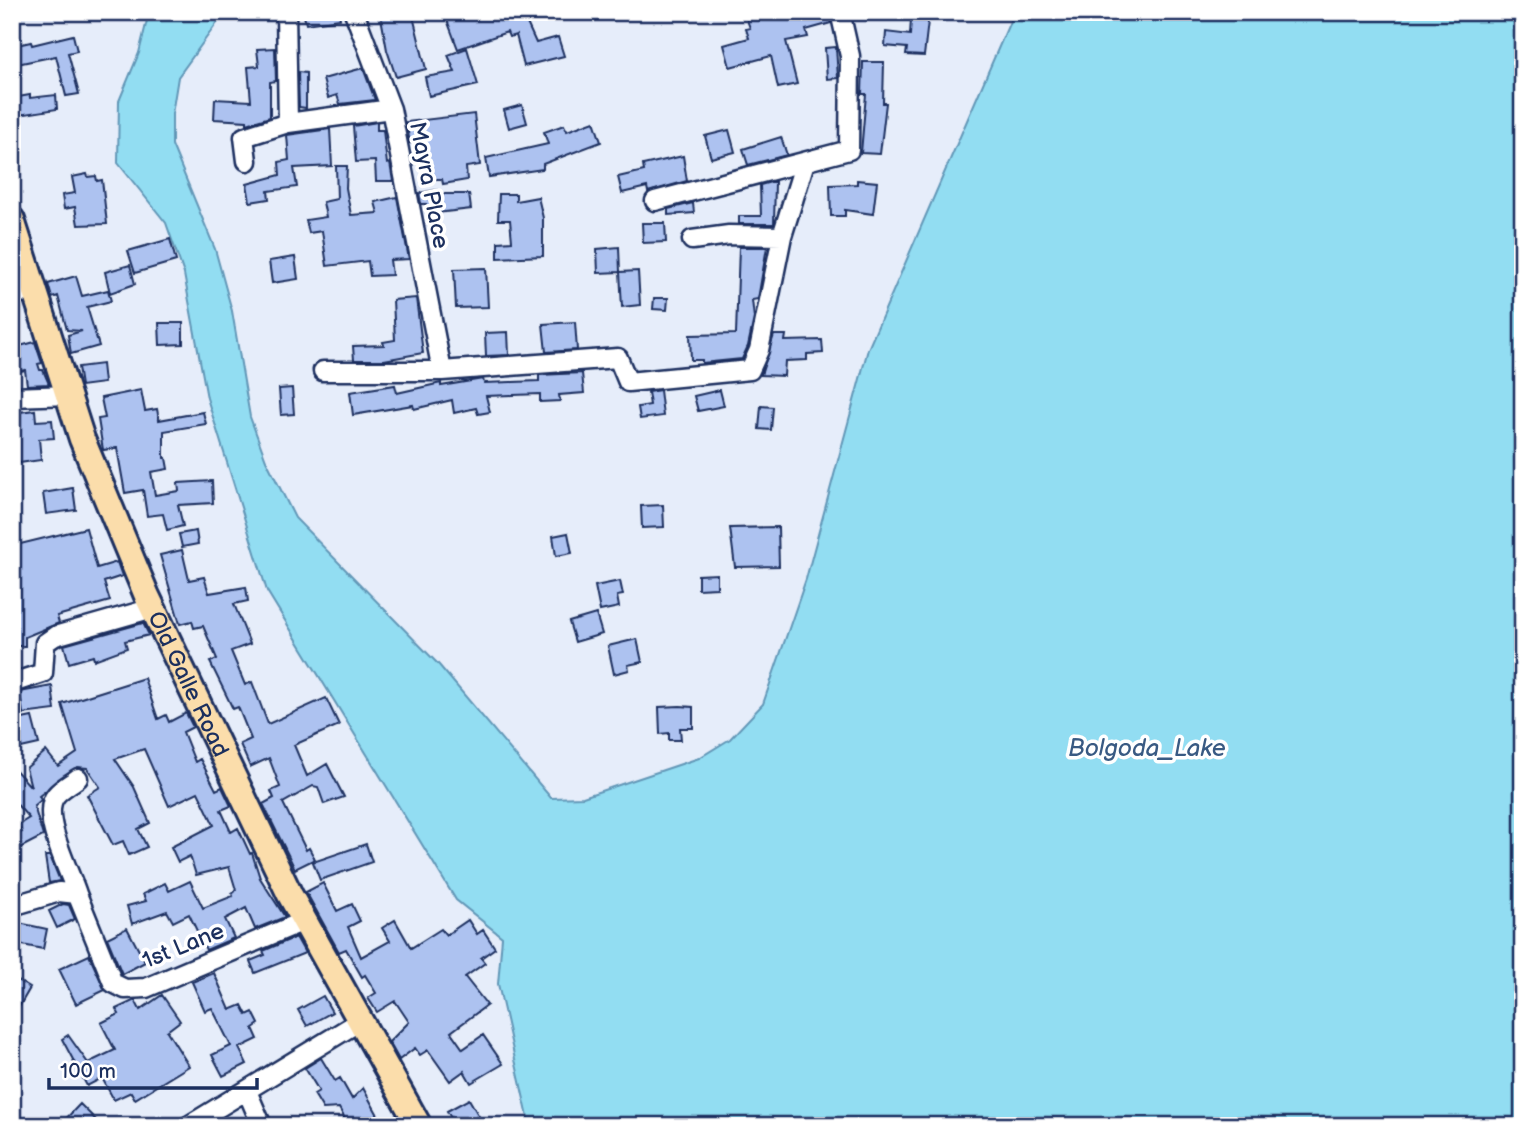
<svg xmlns="http://www.w3.org/2000/svg" width="1535" height="1138" viewBox="0 0 1535 1138" font-family="'Balsamiq Sans',sans-serif">
<rect width="100%" height="100%" fill="#e6edfa"/>
<filter id="ink" filterUnits="userSpaceOnUse"><feTurbulence type="fractalNoise" baseFrequency=".0143" numOctaves="2"/><feDisplacementMap in="SourceGraphic" scale="14" xChannelSelector="R" yChannelSelector="G"/><feConvolveMatrix kernelMatrix="1 2 1 2 8 2 1 2 1" color-interpolation-filters="sRGB"/></filter>
<g filter="url(#ink)">
<path fill="#92ddf2" stroke="#6297b7" stroke-width="2" d="M149,12H225L178,77L172,114V145L215,249L232,311L250,417L266,460L295,518L439,665L551,798L583,797L699,758L730,739L763,704L806,579L868,349L1014,12H1515L1523,237V1126H530L498,984L502,937L456,900L267,591L207,398L184,274L166,223L118,163L119,101L139,53Z"/>
<path fill="#adc2f0" stroke="#1b2f5e" stroke-width="2" d="M303,12H339L340,19L306,24Z
M380,12H412L426,69L396,77L387,50Z
M444,12H522L536,43L558,37L564,56L524,66L516,35L509,37L507,32L458,49Z
M744,12H829L831,23L806,30L808,37L786,41L797,84L778,88L771,56L730,67L724,45L749,38L746,29L750,28Z
M911,19L928,21L924,56L906,55L907,48L885,46L886,32L910,35Z
M73,35L77,51L68,53L79,94L66,96L56,56L12,65V46L31,42L32,45Z
M836,47L838,78L827,79L825,48Z
M275,48L276,81L270,82V117L247,124V121L214,119L215,99L251,101L248,67L259,66L257,49Z
M467,48L478,85L429,96L425,77L455,72L448,55Z
M863,62H884L883,103H886L880,154L861,153L866,94H862Z
M363,68L375,100L340,104L337,95L328,98L323,79Z
M298,72L306,73V108L299,107Z
M30,95V98L56,95L57,109L12,116V98Z
M522,105L527,123L509,128L504,110Z
M474,114L480,165L466,167L467,180L443,184L442,179H429L425,150L418,152L416,142L410,143L406,122Z
M594,121L601,142L543,164V169L489,177L486,158L548,144L544,132L564,125L567,131Z
M377,122V130H383L387,164L390,163L393,181H376L375,161L356,162L353,126Z
M330,129L332,166L294,168L297,187L268,191L269,199L250,202L247,184L280,175L279,162L289,160L287,135Z
M729,130L735,152L711,158L705,136Z
M781,137L787,155L748,165L743,149Z
M683,156L687,181L648,192L647,187L622,193L618,177L644,171L643,165Z
M336,166H347L346,188L351,215L378,213L375,202L397,197L409,259L390,260L392,275L370,276L368,261L327,266L322,231L309,233L306,220L326,217L323,202L337,199Z
M87,174L88,177L96,176L97,181L102,180L107,224L78,225L75,207L64,209L62,195L75,193L72,177Z
M857,180L877,182L873,214L845,210V216H831L830,185L857,184Z
M771,182H775L774,224H739V216H761L760,185Z
M437,190V194H469L471,209L428,214L426,204H421L419,193Z
M499,194H516V201L538,197L543,218V256L498,258V242L512,241L510,220H498Z
M693,203L694,213L668,215V209Z
M642,223H665L666,242L643,243Z
M170,239L176,261L135,273L128,251Z
M619,247L620,272L598,273L597,249Z
M739,247H767L758,299L752,300L754,318L748,346L742,359L702,363V360H691L690,335L736,334Z
M295,257L298,279L272,283L269,261Z
M130,265L135,284L110,293L105,272Z
M486,268L488,307L456,308L454,269Z
M638,271L640,305L622,307L620,272Z
M76,276L82,296L108,290L111,301L87,307L99,346L71,354L68,335L82,331L67,330L58,296L52,298L48,284Z
M416,298L423,353L384,360H354L353,346L384,345L383,342L395,340L393,300Z
M654,298H668L667,310L653,309Z
M575,322L577,350L546,352L543,324Z
M159,323H183V344L160,345Z
M508,332L509,355L486,356L485,333Z
M774,335H786L785,341L822,340L823,353L807,354V360L785,361L784,376L761,375Z
M35,342L42,363L38,364L40,370H43L49,384L27,385L25,370L12,373V348Z
M102,364L104,383L81,386L78,367Z
M582,373L584,393L559,395L560,401L540,402V394L486,396L490,412L478,414L476,408L454,413L452,400L414,409L413,405L353,415L350,392L395,385L397,393L441,383V386L483,379L484,383L539,381V375Z
M292,388L294,414L281,415L279,389Z
M141,390L145,411L157,409L159,420L203,412L206,424L164,431V458H166L168,469L151,472L155,495L179,491L178,483L212,481L213,503L178,505L183,526L167,530L163,514L147,516L143,490L125,493L117,448L103,450L98,419L105,418L101,398Z
M660,390L663,416L640,419L638,407L650,405L648,392Z
M720,390L724,406L698,411L694,396Z
M761,406L773,407L771,430L759,429Z
M35,410L36,421L52,420L54,438L39,439L41,460L12,464V413Z
M73,488L76,510L46,514L43,493Z
M663,505L664,527L642,528L641,506Z
M778,527L779,566L735,567L730,528Z
M86,528L97,568L117,562L122,576L104,582L110,601L57,616L59,623L25,637V646H12V546Z
M196,531L198,544L182,547L179,534Z
M568,533L572,553L556,556L553,536Z
M182,550L189,580L204,577L209,593L246,587L248,601L234,604L250,644L231,651L245,685L252,682L268,724L326,698L339,725L294,745L307,776L327,764L344,797L324,804L318,787L313,786L283,803L306,850L309,848L315,859L295,869L263,804L274,798L271,791L280,787L269,758L250,767L240,744L251,739L238,707L233,709L210,662L217,659L203,626L194,628L192,621L180,624L160,555Z
M717,574V588L698,589V575Z
M620,581L623,595L617,596L619,607L600,611L595,586Z
M596,614L602,634L575,642L569,622Z
M143,623L149,635L125,641L127,648L94,660L93,656L69,663L64,645Z
M637,639L642,662L628,665L629,670L614,674L608,646Z
M144,678L158,719L166,715L169,722L186,713L193,727L183,732L195,762L200,759L216,790L222,787L231,806L221,810L231,832L238,828L250,854L252,853L260,878L285,917L255,929L246,908L225,919L234,938L206,950L189,914L173,922L167,911L132,924L127,906L146,901L143,894L165,883L169,891L190,881L203,908L233,896L232,893L236,890L229,867L196,875L190,856L178,862L171,847L214,825L198,792L169,806L144,749L115,759L134,787L150,823L138,829L147,847L129,855L123,841L113,845L87,795L100,787L87,768L77,767L39,796L41,800L34,806L43,836L12,852V837L22,832L18,825L29,818L12,799V766L31,787L26,768L46,751L58,766L77,753L62,704Z
M52,686L55,710L23,714L20,692Z
M680,706L693,707V728H680L681,740H669V733L660,734L659,707Z
M32,717L39,744L21,748L13,721Z
M366,844L372,862L320,880L313,862Z
M45,856H50L60,881L49,883Z
M323,883L337,911L352,904L360,921L348,927L361,957L390,941L382,928L395,920L411,948L441,929L446,935L468,920L477,934L483,930L495,948L481,958L485,963L465,977L487,1005L451,1032L463,1049L483,1035L503,1064L471,1083L464,1071L450,1081L428,1050L420,1055L415,1048L399,1060L389,1042L409,1022L395,1001L377,1012L368,998L376,993L365,975L362,977L346,949L339,952L306,892Z
M63,904L69,905L75,919L57,928L49,911Z
M14,922L47,929L43,949L12,943Z
M127,928L145,962L122,974L107,938Z
M296,937L305,953L255,973L250,961L265,955L263,951Z
M89,955L105,990L76,1004L59,969Z
M214,973L230,1010L242,1005L247,1015L253,1012L259,1024L253,1028L258,1039L239,1048L247,1064L223,1076L212,1055L231,1046L212,1008L205,1011L192,982Z
M12,977L30,988L12,1019Z
M162,995L180,1021L167,1031L189,1066L135,1099L131,1092L114,1100L102,1078L87,1086L62,1039L68,1035L88,1063L115,1050L101,1023L119,1014L116,1009L135,1000L140,1010Z
M323,996L332,1012L307,1026L298,1010Z
M321,1058L335,1081L340,1078L352,1099L363,1088L384,1126H349L339,1108L323,1109L314,1094L319,1091L305,1068Z
M469,1099L481,1120L484,1126H455L447,1111Z
M80,1104L102,1126H59Z"/>
<g fill="none" stroke-linecap="round" stroke-linejoin="round">
<g stroke="#1b2f5e" stroke-width="23">
<path id="minor" d="M354,12L391,109L442,371
M288,123L391,109
M247,161L244,137L288,123L286,12
M655,201L849,150L850,56L840,12
M692,240L729,235L782,236
M12,292L36,293
M323,371H442L618,358L628,382L750,370L759,350L782,236L805,162
M12,397L70,395
M12,683L43,673L45,643L55,636L153,608
M77,894C70,871 39,815 56,795C62,788 72,783 78,778
M12,906L59,892L77,894L113,983L125,989L146,988L304,921
M247,1091L262,1126
M188,1126L360,1021"/>
</g>
<g stroke="#1b2f5e" stroke-width="30">
<g id="highway">
<path id="s1" d="M12,220L82,439L147,596L290,895L419,1126"/>
</g>
</g>
<use href="#minor" stroke="#fff" stroke-width="18"/>
<use href="#highway" stroke="#fbddab" stroke-width="24"/>
</g>
</g>
<g text-anchor="middle" stroke-width="7" stroke-linejoin="round" paint-order="stroke">
<g font-size="23" fill="#1b2f5e" stroke="#fff">
<text transform="translate(430 185) rotate(79)" y="8">Mayra Place</text>
<text dy="8" stroke="none"><textPath href="#s1" startOffset="497">Old Galle Road</textPath></text>
<text transform="translate(183 945) rotate(-22)" y="8">1st Lane</text>
</g>
<g font-size="24" font-style="italic" fill="#395a83" stroke="#fff">
<text x="1147" y="756">Bolgoda_Lake</text>
</g>
</g>
<rect width="1535" height="1138" fill="none" stroke="#fff" stroke-width="42"/>
<rect x="21" y="21" width="1493" height="1096" fill="none" stroke="#1b2f5e" stroke-width="2.5" filter="url(#ink)"/>
<path d="M49 1078v10h208v-10" fill="none" stroke="#1b2f5e" stroke-width="3.5"/>
<text x="60" y="1078" font-size="21" fill="#1b2f5e" stroke="#ffffff" stroke-width="5" paint-order="stroke">100 m</text>
</svg>
